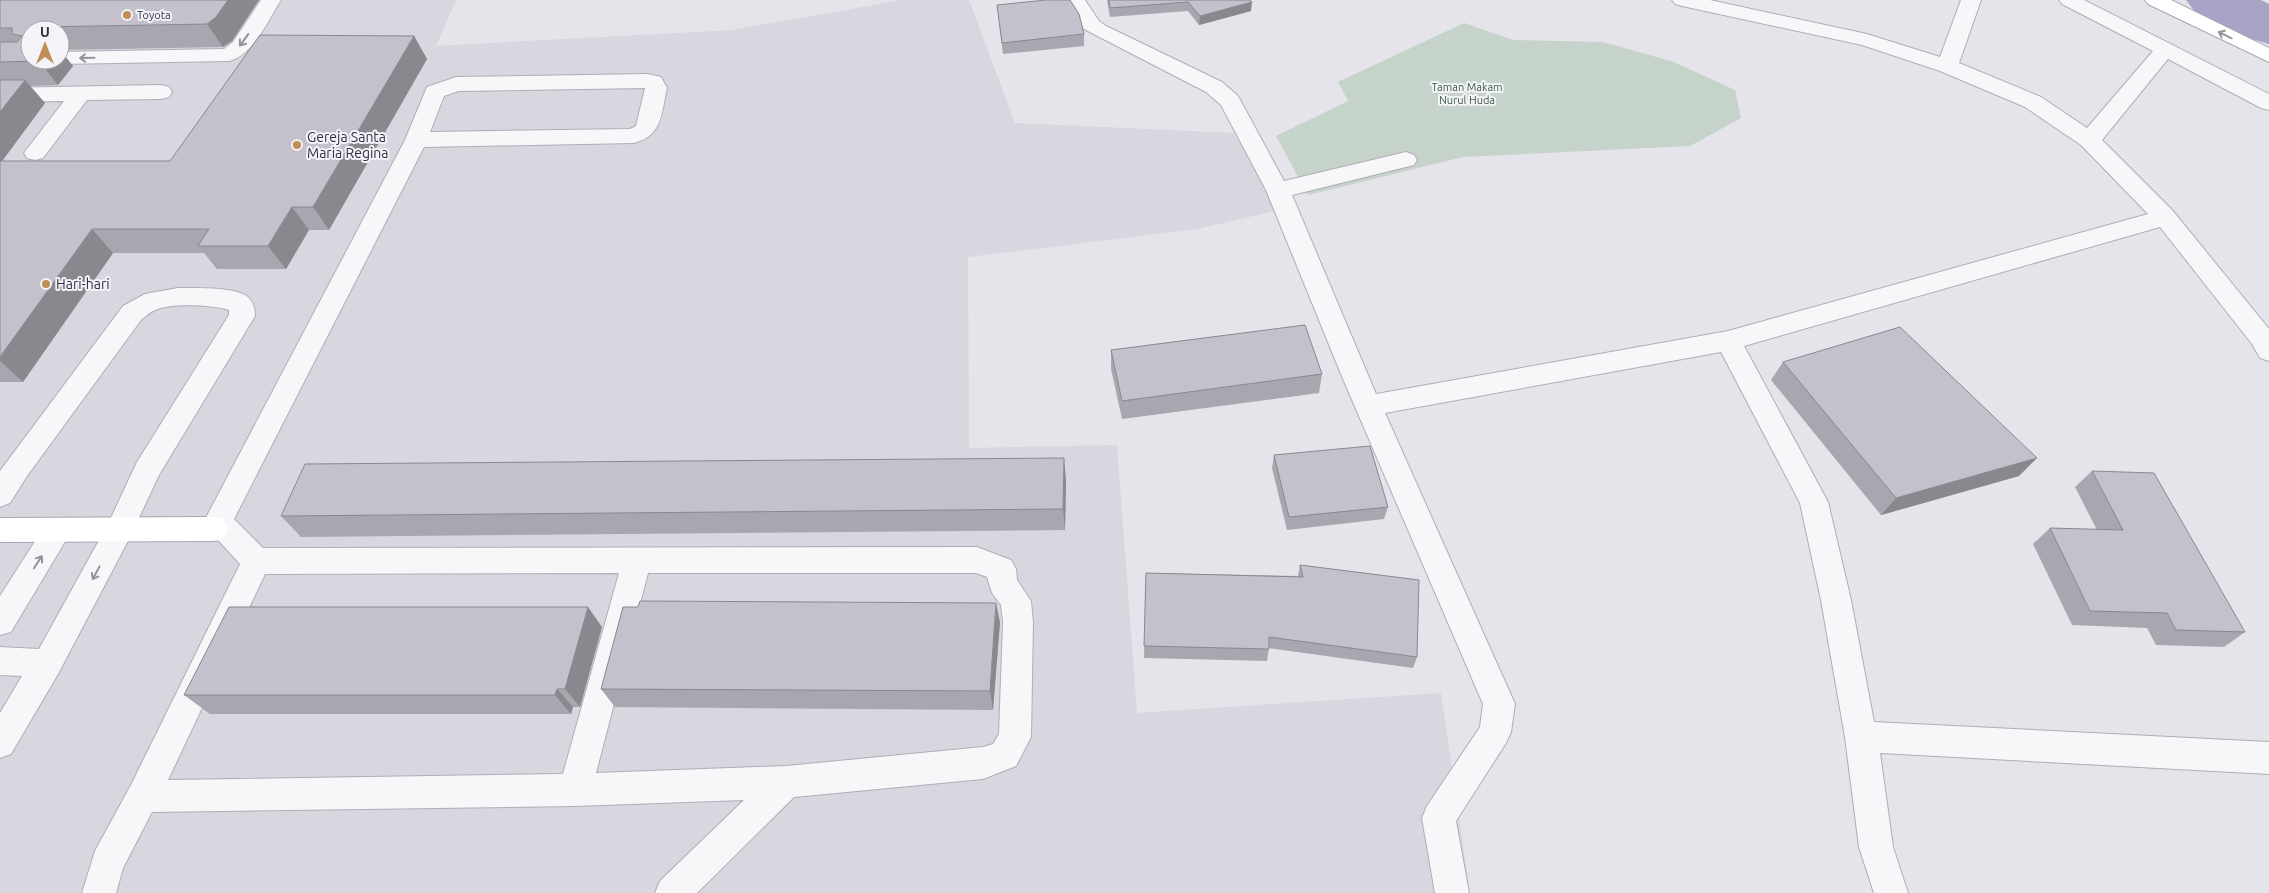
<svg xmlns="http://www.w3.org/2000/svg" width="2269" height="893" viewBox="0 0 2269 893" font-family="Ubuntu,sans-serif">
<rect width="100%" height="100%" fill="#e5e4ea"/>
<path fill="#d8d6df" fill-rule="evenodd" d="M0,0H456L436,46L732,30L902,0H969L1015,123L1234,133L1280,210L1197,229L968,257L969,448L1117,445L1137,713L1441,693L1470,893H0ZM30,30H60V60H30Z"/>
<path fill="#c6d3cb" d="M1464,23L1513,40L1603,42L1674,62L1735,90L1741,118L1690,146L1463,157L1308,195L1276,136L1348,101L1338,82Z"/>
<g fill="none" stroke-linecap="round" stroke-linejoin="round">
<path fill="#a9a3c6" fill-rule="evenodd" d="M2186,0H2261L2269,4V44L2248,38L2195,12Z"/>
<g stroke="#b0adb7" stroke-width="2">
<path id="minor" d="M261,0H281C268,20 254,55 229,61L60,64L51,60H60V52L224,49L233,42Z
M1065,0H1085L1099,21L1106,26L1222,82L1238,96L1284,181L1406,152L1414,155L1417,160L1414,165L1292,195L1376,394L1728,331L2148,214L2081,145L2025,107L1940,71L1862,45L1682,6L1675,4L1672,0H1710L1867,34L1940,57L1961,0H1981L1959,63L2041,97L2087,128L2153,51L2062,4L2059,0H2084L2269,94V110L2261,108L2168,59L2102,140L2173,211L2269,329V361L2260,358L2252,344L2160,227L1744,346L1828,502L1851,600L1874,722L2269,742V774L1880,753L1893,847L1908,893H1874L1859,847L1845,737L1821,600L1800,503L1721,352L1385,413L1515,704L1511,732L1506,743L1456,821L1469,893H1435L1422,818L1427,806L1480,727L1483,704L1343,379L1266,190L1221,105L1206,92L1084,29Z
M648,74L661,77L667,88C661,114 663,135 634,143L424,147L234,519L263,548L977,547L1011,560L1016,569L1017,580L1031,601L1033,622L1031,737L1016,766L983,779L794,797L697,893H655L660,881L744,800L575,806L152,812L123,868L116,893H82L95,851L131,785L240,564L219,541L204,538L200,529L405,140L427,87L456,77ZM645,88L636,126L630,129L430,132L444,96L459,91ZM619,573L563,774L168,780L265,574ZM648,573H976L987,577L992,593L1001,605L1003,622L999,734L993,744L983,747L786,766L596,773Z
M161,85L169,87L172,92L169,97L161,99L87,100L43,158L35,160L27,158L24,153L64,101L0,102V88Z
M178,288C195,288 231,287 245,295C253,300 255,308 255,316L159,475L129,539L58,674L11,754L0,758V713L22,676L0,675V647L39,649L108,524L137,462L229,315V310C213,305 174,303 158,309C151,311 146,316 141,320L27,476L10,503L0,507V471L123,306L145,294Z
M58,518L68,521L72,530L11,632L0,635V596L48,521Z"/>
</g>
<g stroke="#a9a4b5" stroke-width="2">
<path id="major" d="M2145,0H2171L2269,48V62L2148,4Z
M214,517L224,520L228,529L224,538L214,541L0,542V518Z"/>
</g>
<use href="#minor" fill="#f7f6f9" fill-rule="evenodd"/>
<use href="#major" fill="#fff" fill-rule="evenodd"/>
</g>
<path fill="#a9a6af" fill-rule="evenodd" d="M0,0H259L232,41L223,47L60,50L73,66L58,85L30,86L45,103L2,161H170L414,36L427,59L329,230H309L286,269H217L204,253H113L23,382H0ZM30,30H60V60H30Z
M1107,0H1250L1251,11L1199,25L1188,11L1110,17Z
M997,5L1084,34V46L1003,54Z
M1111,350L1322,374L1319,393L1122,419L1111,369Z
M1783,362L2019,476L1881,515L1771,380Z
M1274,455L1388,507L1384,519L1287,530L1272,468Z
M2092,471L2245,632L2224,647L2156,645L2147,628L2072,625L2033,544L2050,528L2097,530L2075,487Z
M1066,480L1065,530L301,537L281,516Z
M1300,565L1417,657L1413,668L1269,648L1267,661L1144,658L1146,573L1298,576Z
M1000,622L993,710L615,707L601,689Z
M602,627L580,707H573L571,714H210L184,695Z"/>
<path fill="#8a878f" d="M228,0H259L232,41L223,47L207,24Z
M1252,2L1251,11L1199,25L1200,16Z
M414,36L427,59L329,230L313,207Z
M60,50L73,66L58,85L39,61L40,60H60Z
M25,80L45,103L0,164V112Z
M292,207L309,230L286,269L268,246Z
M92,229L113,253L23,382L0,361V357Z
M1064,458L1066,480L1065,530L1063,509Z
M2037,458L2019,476L1881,515L1896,498Z
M996,603L1000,622L993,710L990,691Z
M588,607L602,627L580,707L565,689Z
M557,689L573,707L571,714L555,695Z"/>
<path fill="#c5c1cc" stroke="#8a878f" d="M0,0H228L216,17L207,24L41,27L40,30H30V60H40L39,61L0,62V42H17L22,36L12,34V28H0Z
M1046,0H1070L1079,14L1084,34L1002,43L997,5Z
M1109,0H1250L1252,2L1200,16L1188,2L1110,8Z
M260,35L414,36L313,207H292L268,246H198L209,229H92L0,357V161H170Z
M0,80H25L0,112Z
M1305,325L1322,374L1122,401L1111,350Z
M1900,327L2037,458L1896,498L1783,362Z
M1370,446L1388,507L1289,517L1274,455Z
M1064,458L1063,509L281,516L305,464Z
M2092,471L2154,473L2245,632L2176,630L2167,613L2090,611L2050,528L2123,530Z
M1300,565L1419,580L1417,657L1269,637V649L1144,646L1146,573L1303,577Z
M640,601L996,603L990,691L601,689L623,607H638Z
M229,607H588L565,689H557L555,695H184Z"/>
<defs><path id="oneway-shaft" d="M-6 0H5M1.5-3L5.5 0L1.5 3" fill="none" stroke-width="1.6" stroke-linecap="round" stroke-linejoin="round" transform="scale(1.25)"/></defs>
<use stroke="#9996a0" href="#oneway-shaft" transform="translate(2225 35) rotate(-154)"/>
<g stroke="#95929d">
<use href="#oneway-shaft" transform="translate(244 40) rotate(126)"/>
<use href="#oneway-shaft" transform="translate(87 58) rotate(179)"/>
<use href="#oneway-shaft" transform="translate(38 562) rotate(-57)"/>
<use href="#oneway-shaft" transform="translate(96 573) rotate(118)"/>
</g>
<g fill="#c18d57" stroke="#f4f3f8" stroke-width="2">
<circle cx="127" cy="15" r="5"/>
<circle cx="297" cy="145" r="5"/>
<circle cx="46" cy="284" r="5"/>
</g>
<g text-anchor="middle" stroke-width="4" stroke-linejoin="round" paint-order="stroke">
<g font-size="11" fill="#332d41" stroke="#f4f3f8" text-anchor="start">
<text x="137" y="19">Toyota</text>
</g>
<g font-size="11" fill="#3c5b4b" stroke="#f4f3f8">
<text x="1467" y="91">Taman Makam<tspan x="1467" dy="13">Nurul Huda</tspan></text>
</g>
<g font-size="14" fill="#332d41" stroke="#f4f3f8" text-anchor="start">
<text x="307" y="142">Gereja Santa<tspan x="307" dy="16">Maria Regina</tspan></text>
<text x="56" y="289">Hari-hari</text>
</g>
</g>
<g transform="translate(45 45)"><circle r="24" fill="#f4f3f8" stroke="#a7a4af"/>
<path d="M0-4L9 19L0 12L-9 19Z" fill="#c18d57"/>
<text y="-8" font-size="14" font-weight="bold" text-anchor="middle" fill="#332d41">U</text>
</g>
</svg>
